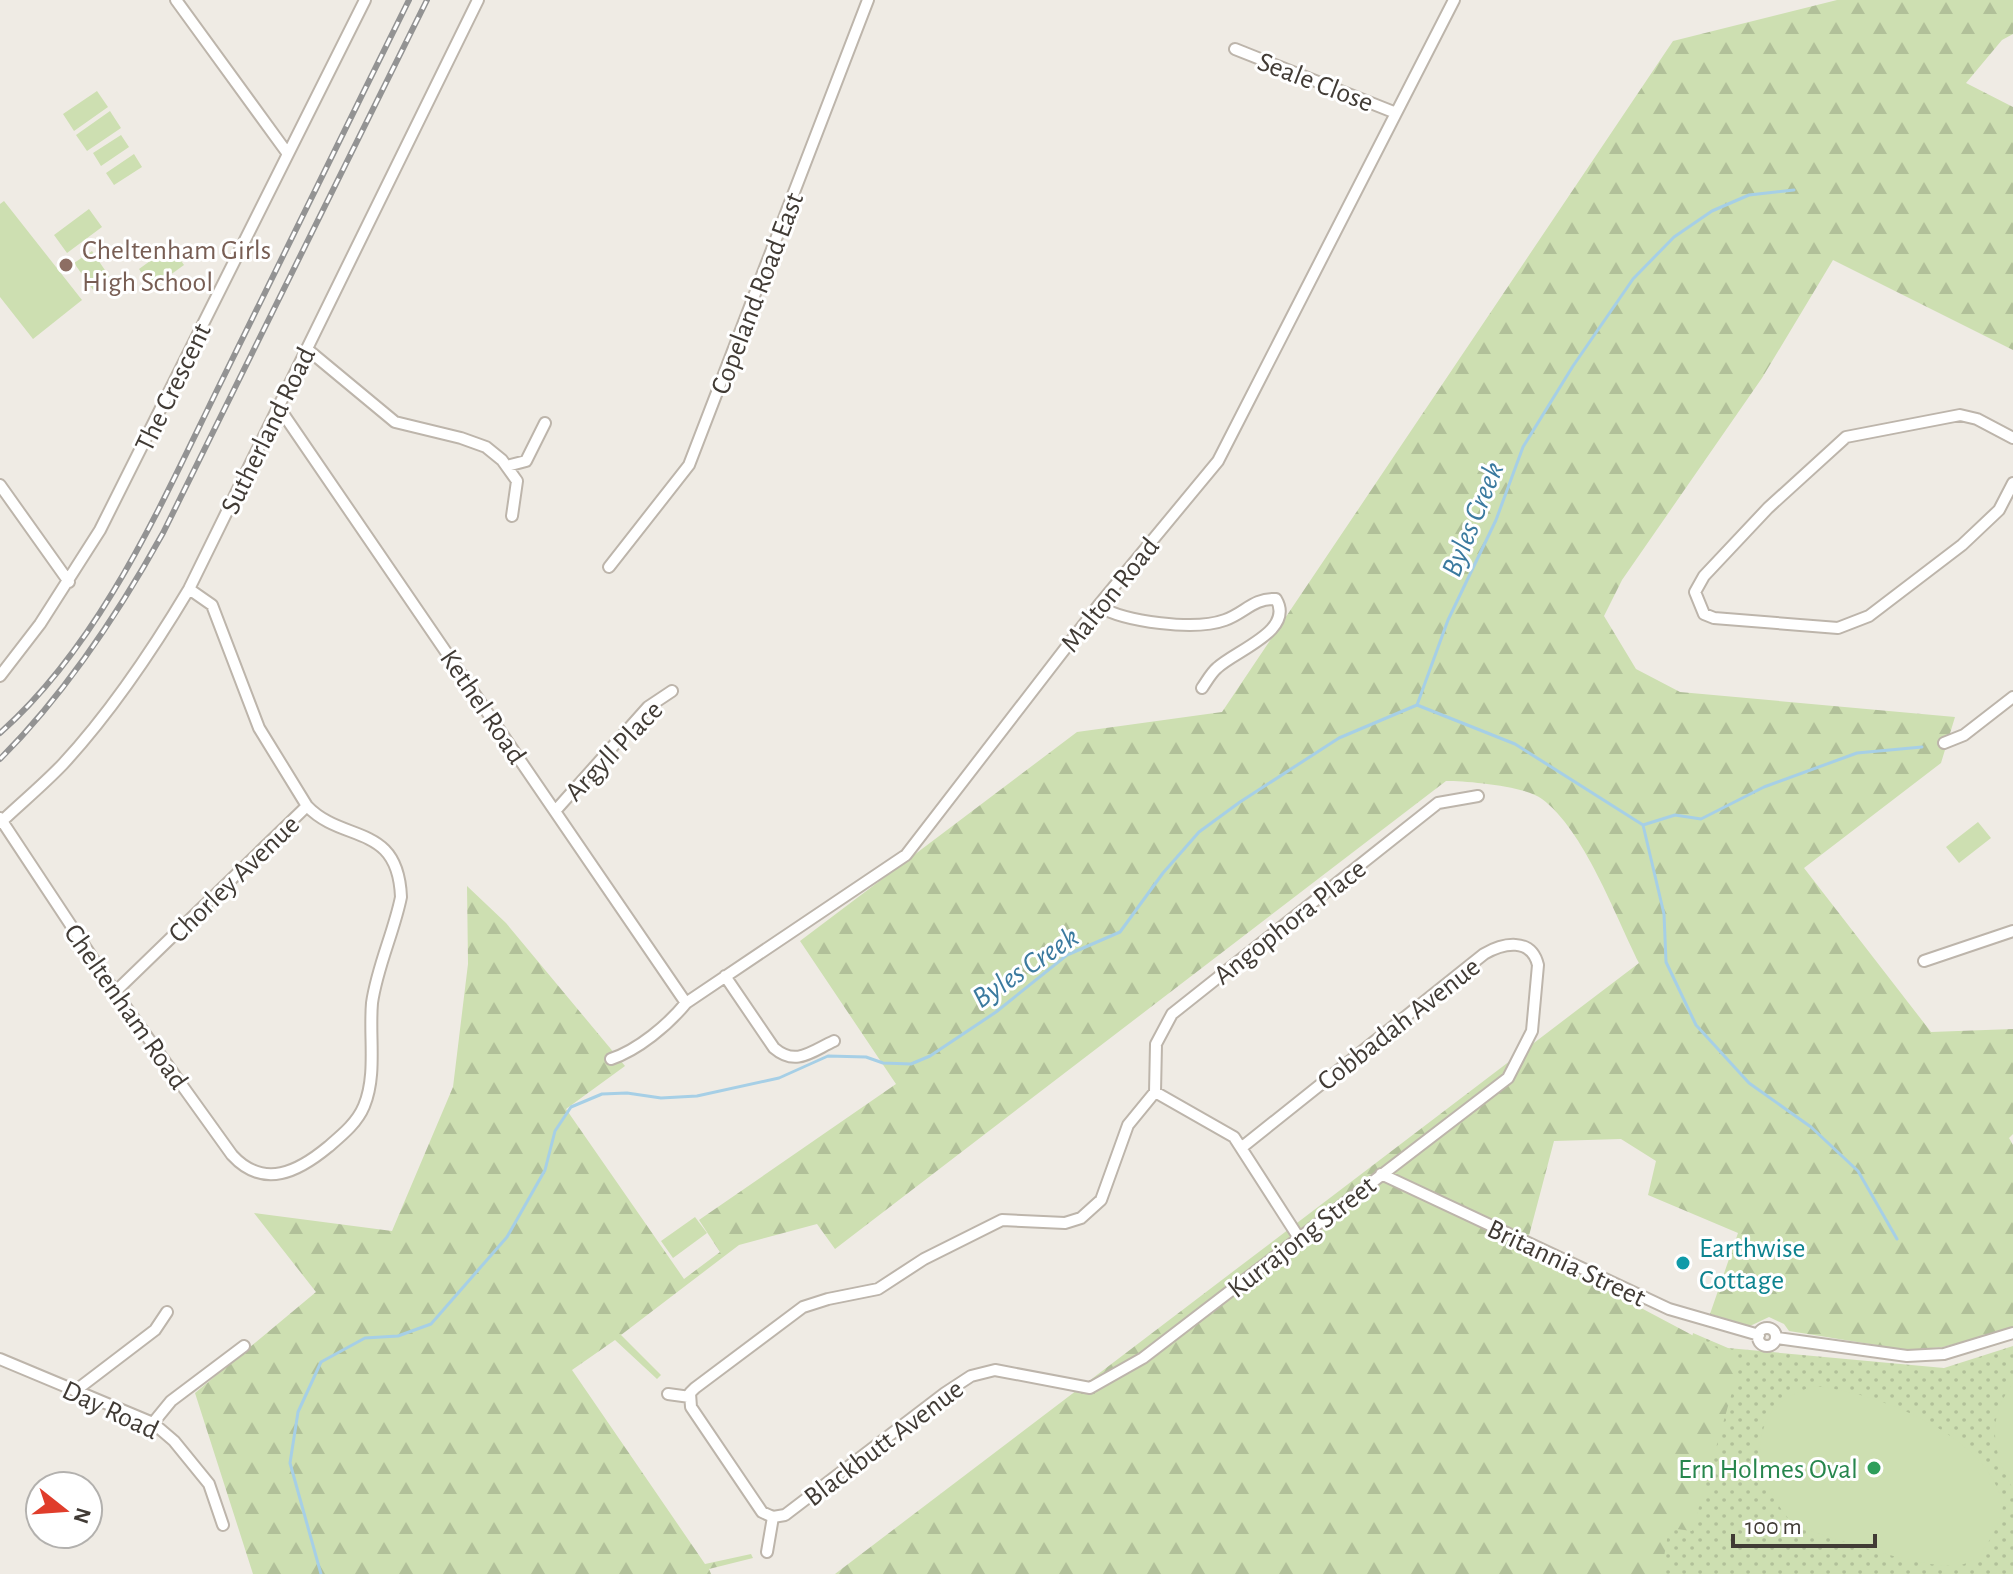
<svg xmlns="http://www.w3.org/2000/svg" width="2013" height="1574" viewBox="0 0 2013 1574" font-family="'Alegreya Sans',sans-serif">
<defs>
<pattern id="grass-dots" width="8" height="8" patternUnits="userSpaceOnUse" patternTransform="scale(2)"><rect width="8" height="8" fill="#cddfb1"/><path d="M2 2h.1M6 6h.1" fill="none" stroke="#b1c099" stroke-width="1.8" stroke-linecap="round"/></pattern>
<pattern id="forest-firs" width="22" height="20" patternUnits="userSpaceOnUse" patternTransform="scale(2)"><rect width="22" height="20" fill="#cddfb1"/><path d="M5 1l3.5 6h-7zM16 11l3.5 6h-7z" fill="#b1c099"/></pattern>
</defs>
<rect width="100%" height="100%" fill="#efebe4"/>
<path fill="url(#grass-dots)" d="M1693,1333L1728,1348L1944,1368L2013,1346V1574H1625L1685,1372Z"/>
<path fill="url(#forest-firs)" d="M1837,0H2013V34L2002,40L1966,83L2013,107V350L1833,260L1762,378L1622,580L1604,616L1636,669L1680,692L1955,717L1941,763L1804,868L1931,1032L2013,1029V1134L2009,1138L2013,1145V1329L1943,1347L1907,1350L1789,1331L1784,1324L1769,1317L1750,1326L1710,1314L1738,1233L1648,1195L1656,1161L1621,1139L1554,1141L1526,1247L1741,1361L1692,1531L1669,1528L1661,1574H835L1639,963C1615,915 1584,830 1542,799C1525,786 1468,781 1446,781L835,1249L817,1224L739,1245L621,1335L661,1375L657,1379L615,1340L572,1370L705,1564L751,1554L753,1558L709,1569L711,1574H253L195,1393L316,1292L254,1213L392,1231L453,1087L468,964L467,886L506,923L625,1066L566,1109L684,1279L720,1252L699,1220L896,1084L800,941L1077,732L1222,712L1673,41Z"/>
<path fill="#cddfb1" d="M97,91L108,107L74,131L63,114Z
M110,111L121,128L87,151L76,135Z
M121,135L129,147L101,166L93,153Z
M134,154L142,167L114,185L106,173Z
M4,201L82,300L33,339L0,297V204Z
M89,209L102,227L67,253L54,235Z
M171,246L184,265L152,288L139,269Z
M92,251L113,282L96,294L74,263Z
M1978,822L1991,838L1959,863L1946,847Z
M695,1217L707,1233L673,1258L661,1241Z
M2013,1383V1489C1992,1451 1986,1420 2013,1383Z
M1812,1386C1876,1391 1991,1436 2003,1506C1998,1527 1985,1559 1961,1565C1931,1572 1829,1537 1796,1526C1766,1499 1745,1442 1775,1408C1785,1396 1799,1393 1812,1386Z"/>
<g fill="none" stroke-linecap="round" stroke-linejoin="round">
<path stroke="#a6cfe6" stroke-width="3" d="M1417,705L1515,744L1643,825L1664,914L1666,962L1696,1025L1749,1083L1811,1127L1858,1171L1897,1239
M1643,825L1675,815L1701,819L1764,787L1857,753L1922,747
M321,1574L290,1463L298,1412L321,1362L365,1338L398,1336L431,1324L507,1237L545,1170L555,1131L571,1107L602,1094L627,1093L661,1098L697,1096L779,1078L828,1056L866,1057L883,1063L911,1064L930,1056L996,1012L1067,955L1120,932L1163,873L1199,832L1240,802L1339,738L1417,705L1448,620L1496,520L1523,447L1573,366L1633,279L1674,237L1712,211L1749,195L1794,190"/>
<g stroke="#bdb5ab" stroke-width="14">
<path id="minor" d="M176,0L288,154
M1235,49L1396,113
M307,349L395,422L461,438L486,447L502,460L517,481L512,516
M278,411L284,415L686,1003
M2013,438L1977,419L1960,415L1846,437L1768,508L1704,576L1695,592L1704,614L1714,618L1838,628L1869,616L1962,545L1999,510L2013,483
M507,466L526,461L545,423
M0,485L69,582
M609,567L689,465L868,0
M1098,606C1125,622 1195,631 1225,620C1245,613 1253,598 1276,599C1295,631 1236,650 1217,668C1211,673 1207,681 1202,688
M0,676L40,624L100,530L365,0
M1944,743L1964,735L2013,697
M556,810L648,707L672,691
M0,818L115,992L232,1155C264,1190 299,1171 328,1147C342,1135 357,1123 364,1106C377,1075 369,1036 372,1003C377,967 394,932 401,897C398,822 343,844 307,806
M0,823C21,803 43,785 63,764C112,711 152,651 189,589L478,0
M1924,961L2013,931
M725,976L774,1048C796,1067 812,1051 834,1041
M115,992L307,806L259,728L212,605L189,589
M611,1059C638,1050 668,1025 686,1003L906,855L1098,606L1218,461L1454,0
M1155,1092L1156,1044L1172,1014L1438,803L1478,796
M1241,1148L1484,954C1503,943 1531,937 1538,965L1532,1031L1508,1078L1143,1358L1090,1388L995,1370L971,1376L945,1393L785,1515L773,1517L762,1512L691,1407L690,1393L695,1388L803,1307L828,1299L878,1289L924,1259L1002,1220L1065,1223L1081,1218L1101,1200L1128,1125L1155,1092L1234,1137L1299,1238
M1381,1174L1669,1309L1759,1335
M1758 1337a9 9 0 1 1 18 0a9 9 0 1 1-18 0Z
M1777,1338L1907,1356L1944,1354L2013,1333
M0,1359L153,1423L174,1441L209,1484L223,1525
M75,1391L155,1330L167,1312
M668,1394L690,1397
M153,1423L171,1401L244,1346
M767,1552L773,1517"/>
</g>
<use href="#minor" stroke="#fff" stroke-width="10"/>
<g stroke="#939393" stroke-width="6">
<path id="rail" d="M0,733C104,641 164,497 224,376C286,250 347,125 409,0
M0,759C66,693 118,614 163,533L427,0"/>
</g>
<use href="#rail" stroke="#fff" stroke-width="3" stroke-dasharray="9" stroke-linecap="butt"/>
</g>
<circle fill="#8d6e63" stroke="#fff" stroke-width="3" cx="66" cy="265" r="8"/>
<circle fill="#0f9aa8" stroke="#fff" stroke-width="3" cx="1683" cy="1263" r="8"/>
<circle fill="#2e9e5b" stroke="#fff" stroke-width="3" cx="1874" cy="1468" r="8"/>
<g text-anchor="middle" stroke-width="6" stroke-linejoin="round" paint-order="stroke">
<g font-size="28" fill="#413b35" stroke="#fff">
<text transform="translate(1316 81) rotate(21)" y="10">Seale Close</text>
<text transform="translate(756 293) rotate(-69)" y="10">Copeland Road East</text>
<text transform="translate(172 387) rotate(-64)" y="10">The Crescent</text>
<text transform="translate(267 430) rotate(-64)" y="10">Sutherland Road</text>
<text transform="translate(1109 594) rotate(-51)" y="10">Malton Road</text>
<text transform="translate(484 706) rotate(56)" y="10">Kethel Road</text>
<text transform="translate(613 750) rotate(-46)" y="10">Argyll Place</text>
<text transform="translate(233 878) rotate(-44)" y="10">Chorley Avenue</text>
<text transform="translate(1289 921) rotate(-38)" y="10">Angophora Place</text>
<text transform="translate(127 1006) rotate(55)" y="10">Cheltenham Road</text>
<text transform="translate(1398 1023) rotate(-38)" y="10">Cobbadah Avenue</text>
<text transform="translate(1301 1236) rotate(-38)" y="10">Kurrajong Street</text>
<text transform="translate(1567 1262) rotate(25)" y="10">Britannia Street</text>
<text transform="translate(111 1409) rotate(25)" y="10">Day Road</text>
<text transform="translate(883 1442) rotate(-37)" y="10">Blackbutt Avenue</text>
</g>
<g font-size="28" fill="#785e54" stroke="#fff" text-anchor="start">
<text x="82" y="259">Cheltenham Girls<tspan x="82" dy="32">High School</tspan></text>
</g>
<g font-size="28" fill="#0d838f" stroke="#fff" text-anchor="start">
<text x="1699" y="1257">Earthwise<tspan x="1699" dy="32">Cottage</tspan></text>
</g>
<g font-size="28" fill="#27864d" stroke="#fff" text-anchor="end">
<text x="1858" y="1478">Ern Holmes Oval</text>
</g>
<g font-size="30" font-style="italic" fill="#3b7a9f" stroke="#fff">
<text transform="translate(1472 519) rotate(-68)" y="10">Byles Creek</text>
<text transform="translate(1025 967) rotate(-34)" y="10">Byles Creek</text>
</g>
</g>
<g transform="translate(64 1510) rotate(107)"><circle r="38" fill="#ffffff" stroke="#b3b1ae" stroke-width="2"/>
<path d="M0-6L14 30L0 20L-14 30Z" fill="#e03d2b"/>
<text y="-12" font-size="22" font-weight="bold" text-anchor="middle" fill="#413b35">N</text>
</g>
<path d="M1733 1534v12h142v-12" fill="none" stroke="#413b35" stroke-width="4"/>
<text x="1745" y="1534" font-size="24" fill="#413b35" stroke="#ffffff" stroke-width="6" paint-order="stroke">100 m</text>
</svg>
